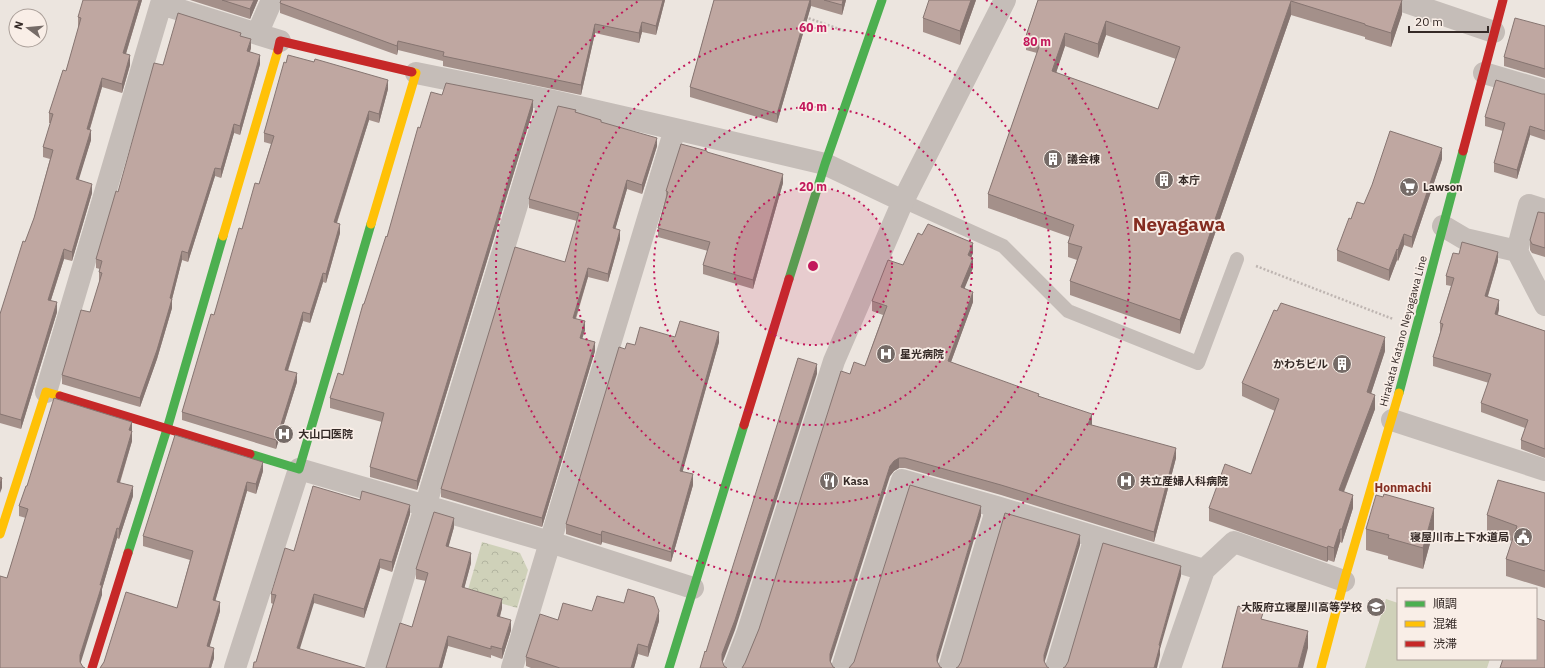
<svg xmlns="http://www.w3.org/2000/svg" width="1545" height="668" viewBox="0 0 1545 668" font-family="'IBM Plex Sans','Noto Sans JP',sans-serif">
<defs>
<pattern id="park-crowns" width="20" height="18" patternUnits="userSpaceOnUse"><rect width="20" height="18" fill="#cfd1b9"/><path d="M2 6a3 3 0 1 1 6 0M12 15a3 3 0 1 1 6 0" fill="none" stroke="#b2b49f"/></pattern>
</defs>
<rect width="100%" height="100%" fill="#ece5df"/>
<path fill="#cfd1b9" d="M1386,599L1398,603V659H1490L1487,668H1365Z"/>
<path fill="url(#park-crowns)" d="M482,542L520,553L528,570L517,608L467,593Z"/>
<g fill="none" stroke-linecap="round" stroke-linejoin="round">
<path stroke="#beb5b1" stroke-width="2.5" stroke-dasharray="2 2" stroke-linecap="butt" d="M805,17L845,31
M1256,266L1393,319"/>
<path stroke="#c5bdb8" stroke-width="14" d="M903,201L1003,246L1068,311L1198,363L1237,259"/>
<path stroke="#c5bdb8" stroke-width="22" d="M1400,0L1494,32
M257,34L272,0
M1484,73L1545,91
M675,129L825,164L903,201L834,361L747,634L734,668
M903,201L1005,0
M1443,226L1465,239L1517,251L1545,305
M1517,251L1529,205L1545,210
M46,392L161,4L280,41
M1392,420L1545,470
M235,668L299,469L550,542L693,588
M376,668L549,100L416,73
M512,668L675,129L549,100
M842,668L902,480L997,507L1204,570L1234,542L1344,581
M949,668L997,507
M1056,668L1095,537
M1170,668L1204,570"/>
<path stroke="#4caf50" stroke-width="9" d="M789,279L825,164L882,0
M1399,393L1463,151
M250,454L299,469L371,224
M128,553L167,429L223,236
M669,668L744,425"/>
<path stroke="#ffc107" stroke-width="9" d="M371,224L416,73L412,72
M223,236L278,50
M0,534L46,392L60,396
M1321,668L1344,581L1399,393"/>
<path stroke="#c62828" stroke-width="9" d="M278,50L280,41L412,72
M1463,151L1503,0
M60,396L250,454
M744,425L789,279
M92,668L128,553"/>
</g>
<path fill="#a4908a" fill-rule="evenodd" d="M142,0L126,54L130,65L122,93L102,87L90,129L91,140L78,180L92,193L72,261L64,259L51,300L57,312L21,429L0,423V314L34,218L50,159L43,157V147L51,123H49V113L66,71L79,27H78V17Z
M190,0H258L250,19Z
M281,0H665L656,35L642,32L639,43L595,33L581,95L443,66V61L398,50L397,55L280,13V3Z
M714,0H846L842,15L811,6L777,123L690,97V87Z
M976,0L960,45L923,32V18Z
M1038,0H1402V14L1391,47L1365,39V37L1291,15L1180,334L1070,295V281L1077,260L1068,257V243L1070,237L988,208V194L1037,53L1026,50V36ZM1106,35L1176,59L1158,109L1056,73L1065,46L1098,58Z
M1545,26V78L1504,66V57Z
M241,37L251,48L250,52L260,64L240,135L234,133L221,178L215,176L188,262L182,260L172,299V308L157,359L140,407L62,384V375L90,312L100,281H99V272L100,269L96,268V259L118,192L163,65Z
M286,63L388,89L379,123L369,120L337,223L340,233L326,283L323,282L310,323L303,321L296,344L288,371L297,382L276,449L182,420V412L242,229L259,184L271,144L264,142V133Z
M1542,94H1545V140L1530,135L1517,179L1494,172V163L1503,131L1485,126V117Z
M442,95L533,110L417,490L370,477V467L382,422L330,408V398L343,375L364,304L387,237L420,128Z
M576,112L601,122L657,146L642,194L627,189L615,229L620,239L608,282L588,277L576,319L585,330L582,338L595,351L542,527L441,497V489L565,262L577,221L529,208V199Z
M707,153L783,183L753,289L703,274V265L708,251L658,237V228L666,196V191Z
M1442,159L1412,248L1404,245L1398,261L1397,260L1389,281L1337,261V250L1351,219L1364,204Z
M1545,213V257L1532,253L1530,250V240Z
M922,235L973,253L971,257L973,268L964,288L973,302L951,362L1039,396L1092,424L1091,425L1176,458L1154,542L1001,495L905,468H899L894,471L745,663L759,629L850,374L865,366L883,315L872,311V301L903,265Z
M1459,254L1498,261L1488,296L1499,309L1498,315L1545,331V458L1521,449V440L1525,428L1481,412V403L1489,383L1433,366V357L1440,333V323L1451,286L1446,285V276Z
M675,337L719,342L682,472L693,485L671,562L602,542L601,545L566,534V524L625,349L635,345Z
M1385,351L1371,393L1375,409L1344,492L1353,508L1342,543L1340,542L1334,562L1328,560L1327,562L1209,521V508L1251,474L1275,411L1242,396V383Z
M132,422V441L120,483L133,496L119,539L117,538L102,589V595L0,668L7,578L26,518L19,516V506L27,486Z
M263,471L256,494L247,491L215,601L220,611L209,647L214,658L211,668H100L177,608L190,560L143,546V536Z
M1545,493V588L1506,576V559L1512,541L1487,532V515Z
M360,500L410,514L392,572L380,568L364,618L314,603L256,662L273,604L271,603V594L294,551Z
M454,527L448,547L471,563L464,588L502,608L500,617L511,630L502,659L491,655V658L448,646L442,668H386L412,627L426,581L416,579V569Z
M1366,529H1434L1423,569L1388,559V556L1366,550Z
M592,611L659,621L648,657L638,654L634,668H531L526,666V657L558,620Z"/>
<path fill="#867571" d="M139,0H142L123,63V53Z
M254,0H258L250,19V9Z
M663,0H665L656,35V26Z
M810,0H811V6L777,123V114Z
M843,0H846L842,15V5Z
M971,0H976L960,45V31Z
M1402,0V14L1391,47V33Z
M1291,1V15L1180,334V320Z
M1106,21V35L1098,58V44Z
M642,22V32L639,43V33Z
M595,24V33L581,95V85Z
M1065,33V46L1052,85V71Z
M251,39V48L247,60V51Z
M398,41V50L397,55V46Z
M130,55V65L122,93V84Z
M260,55V64L240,135V126Z
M102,78V87L87,138V129Z
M388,80V89L379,123V114Z
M533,100V110L417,490V481Z
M369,111V120L334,231V222Z
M234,124V133L221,178V169Z
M1530,126V135L1517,179V170Z
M91,130V140L76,189V179Z
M657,138V146L642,194V185Z
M1442,148V159L1412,248V237Z
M215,168V176L188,262V253Z
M783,174V183L753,289V280Z
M627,180V189L613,237V228Z
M92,184V193L72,261V252Z
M340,224V233L326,283V274Z
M620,230V239L608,282V274Z
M1404,234V245L1398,261V250Z
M973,243V253L968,265V255Z
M64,249V259L48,309V300Z
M1397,249V260L1389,281V270Z
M182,251V260L170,307V298Z
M1498,252V261L1485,305V296Z
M973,258V268L961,297V287Z
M588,268V277L573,326V318Z
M323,273V282L310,323V314Z
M973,292V302L948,370V361Z
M172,299V308L157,359L140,407V398Z
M1499,300V309L1495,323V314Z
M57,302V312L21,429V420Z
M303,312V321L285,379V370Z
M585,321V330L580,346V338Z
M719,332V342L680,481V471Z
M1385,337V351L1367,406V392Z
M595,342V351L542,527V518Z
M817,364V374L735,630L722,664V654Z
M297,373V382L276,449V440Z
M1375,395V409L1339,504V490Z
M1092,414V424L1088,434V424Z
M132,422V431L129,430Z
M132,431V441L117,491V482Z
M1176,448V458L1154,542V532Z
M899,458V468L894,471L890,476L830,664V654L890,466L894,461Z
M263,462V471L256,494V484Z
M693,474V485L671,562V552Z
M2,478V488L0,493V484Z
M247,482V491L213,609V600Z
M133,486V496L119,539V529Z
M1353,495V508L1342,543V529Z
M410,505V514L392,572V562Z
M981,506V516L937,664V655Z
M1434,508V529L1423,569V548Z
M454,518V527L446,556V546Z
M117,528V538L102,589V595L80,665V655Z
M1340,529V542L1334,562V548Z
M602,531V542L601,545V535Z
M1080,535V545L1044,664V655Z
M1328,546V560L1327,562V548Z
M471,553V563L462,597V587Z
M380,559V568L364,618V609Z
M1181,566V576L1160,649V655L1157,668H1154L1159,645Z
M314,594V603L297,658V648Z
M502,599V608L497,626V616Z
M220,602V611L207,656V646Z
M659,611V621L648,657V647Z
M511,620V630L502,659V649Z
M1308,631V648L1303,668H1298Z
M448,636V646L442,668H439Z
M638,644V654L634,668H631Z
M214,648V658L211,668H209Z"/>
<path fill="#bfa7a1" stroke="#867571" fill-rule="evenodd" d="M83,0H139L123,53L130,55L122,84L102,78L87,129L91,130L76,179L92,184L72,252L64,249L48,300L57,302L21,420L0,414V314L23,241L25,242L34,218L53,150L43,147L53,114L49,113L63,70L66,71L81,18L78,17Z
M222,0H254L250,9Z
M281,0H663L656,26L642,22L639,33L595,24L581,85L443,56L444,52L398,41L397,46L280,3Z
M714,0H810L777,114L690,87Z
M824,0H843L842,5Z
M929,0H971L960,31L923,18Z
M1038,0H1402L1391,33L1365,25V24L1291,1L1180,320L1070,281L1082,247L1068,243L1074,225L988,194L1041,41L1026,36ZM1106,21L1180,47L1158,109L1052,71L1065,33L1098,44Z
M178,13L241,33L240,36L251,39L247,51L260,55L240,126L234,124L221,169L215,168L188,253L182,251L170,298L172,299L157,350L140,398L62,375L81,310L90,312L102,273L99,272L102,261L96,259L116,191L118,192L154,63L163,65Z
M1515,18L1545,26V69L1504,57Z
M288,55L314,62L315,59L388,80L379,114L369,111L334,222L340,224L326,274L323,273L310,314L303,312L296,335L285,370L297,373L276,440L182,412L211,314L214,315L239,228L242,229L255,183L259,184L274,136L264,133L284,62L286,63Z
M1496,80L1542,94H1545V131L1530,126L1517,170L1494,163L1505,123L1485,117Z
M446,83L533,100L417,481L370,467L384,413L330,398L338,373L343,375L363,304H364L386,236L387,237L418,127L420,128L431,92L442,95Z
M558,106L576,110L575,112L601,120V122L657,138L642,185L627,180L613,228L620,230L608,274L588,268L573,318L585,321L580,338L595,342L542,518L441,489L515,247L565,262L579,213L529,199Z
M1390,131L1442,148L1412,237L1404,234L1398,250L1397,249L1389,270L1337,250L1349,218L1351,219L1357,202L1364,204L1372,185Z
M681,144L707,151V152L783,174L753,280L703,265L710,242L658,228L668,192L666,191Z
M1538,212L1545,213V248L1532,244L1530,240Z
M928,224L973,243L968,255L973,258L961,287L973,292L948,361L1039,394L1038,396L1092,414L1088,424L1176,448L1154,532L1001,485L905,458H899L894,461L890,466L830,654V661L833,667L835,668H742L745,663L759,629L841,371L850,374L854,362L865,366L887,306L872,301L888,260L903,265L918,233L922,235Z
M1462,242L1498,252L1485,296L1499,300L1495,314L1545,331V449L1521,440L1528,420L1481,403L1491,374L1433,357L1443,324L1440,323L1454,278L1446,276L1453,253L1459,254Z
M1281,303L1385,337L1367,392L1375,395L1339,490L1353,495L1342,529H1340L1334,548L1328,546L1327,548L1209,508L1225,464L1251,474L1279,399L1242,383L1274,310L1277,311Z
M680,321L719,332L680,471L693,474L671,552L602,531L601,535L566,524L619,347L625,349L627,343L635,345L640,327L675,337Z
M798,358L817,364L735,620L722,654V660L724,666L727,668H700L705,651L706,652Z
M54,398L132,422L129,430L132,431L117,482L133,486L119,529L117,528L100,585H102L80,655V662L83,667L85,668H0V576L7,578L28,509L19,506L26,486H27Z
M175,435L263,462L256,484L247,482L213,600L220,602L207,646L214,648L209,668H100L104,662L126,592L177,608L193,551L143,536Z
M0,477L2,478L0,484Z
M1498,480L1545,493V571L1506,559L1517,526L1487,515Z
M910,485L981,506L937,655V661L940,667L942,668H849L854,662Z
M313,486L360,500L362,491L410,505L392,562L380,559L364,609L314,594L297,648L365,668H253L254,662H256L276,595L271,594L285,548L294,551Z
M1384,494L1434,508L1423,548L1388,538L1389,535L1366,529L1376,495L1383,497Z
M434,512L454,518L446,546L471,553L462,587L502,599L497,616L511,620L502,649L491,646V649L448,636L439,668H386L400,623L412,627L428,573L416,569Z
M1005,513L1080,535L1044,655V661L1047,667L1049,668H956L958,667L961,662Z
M1103,543L1181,566L1159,645L1160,646L1154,668H1063L1065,667L1068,662Z
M628,589L654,597L659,611L648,647L638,644L631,668H560L526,657L540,614L558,620L563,603L592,611L597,596L624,603Z
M1238,606L1263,613L1261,619L1308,631L1298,668H1222Z
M1536,618L1545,621V668H1500L1503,659H1536Z"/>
<circle cx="813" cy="266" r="79" fill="#c2185b" fill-opacity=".12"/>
<g fill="none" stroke="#c2185b" stroke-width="2" stroke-dasharray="2 4">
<circle cx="813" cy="266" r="79"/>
<circle cx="813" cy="266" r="159"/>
<circle cx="813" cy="266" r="238"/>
<path d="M986 0A317 317 0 1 1 640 0"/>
</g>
<defs>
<g id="building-disc" transform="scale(1)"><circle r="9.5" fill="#756b67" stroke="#f9eee7"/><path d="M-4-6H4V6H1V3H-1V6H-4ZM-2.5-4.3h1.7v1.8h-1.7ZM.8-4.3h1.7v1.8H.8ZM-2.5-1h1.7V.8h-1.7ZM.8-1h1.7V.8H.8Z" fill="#fff"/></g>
<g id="supermarket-disc" transform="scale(1)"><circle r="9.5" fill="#756b67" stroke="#f9eee7"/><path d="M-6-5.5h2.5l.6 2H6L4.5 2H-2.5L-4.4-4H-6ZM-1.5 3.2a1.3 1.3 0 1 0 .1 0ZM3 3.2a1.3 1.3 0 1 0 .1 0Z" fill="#fff"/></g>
<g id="hospital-disc" transform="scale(1)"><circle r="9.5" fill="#756b67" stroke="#f9eee7"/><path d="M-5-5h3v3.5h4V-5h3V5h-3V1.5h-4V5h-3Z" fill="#fff"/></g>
<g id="restaurant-disc" transform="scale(1)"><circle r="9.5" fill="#756b67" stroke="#f9eee7"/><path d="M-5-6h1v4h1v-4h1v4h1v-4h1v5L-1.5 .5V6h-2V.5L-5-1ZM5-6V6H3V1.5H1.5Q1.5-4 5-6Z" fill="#fff"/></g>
<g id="civic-disc" transform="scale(1)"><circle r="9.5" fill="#756b67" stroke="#f9eee7"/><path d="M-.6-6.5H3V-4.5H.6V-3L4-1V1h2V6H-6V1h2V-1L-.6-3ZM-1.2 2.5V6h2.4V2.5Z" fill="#fff"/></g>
<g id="school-disc" transform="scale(1)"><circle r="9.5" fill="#756b67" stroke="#f9eee7"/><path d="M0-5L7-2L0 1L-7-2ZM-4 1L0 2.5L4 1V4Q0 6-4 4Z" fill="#fff"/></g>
</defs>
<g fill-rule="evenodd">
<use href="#building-disc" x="1053" y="159"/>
<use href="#building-disc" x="1164" y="180"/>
<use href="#supermarket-disc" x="1409" y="187"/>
<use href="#hospital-disc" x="886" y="354"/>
<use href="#building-disc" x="1342" y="364"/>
<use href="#hospital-disc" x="284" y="434"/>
<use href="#restaurant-disc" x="829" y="481"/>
<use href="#hospital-disc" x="1126" y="481"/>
<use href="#civic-disc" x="1523" y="537"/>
<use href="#school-disc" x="1376" y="607"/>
</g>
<g text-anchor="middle" stroke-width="3.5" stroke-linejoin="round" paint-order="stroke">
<g font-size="11" font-weight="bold" fill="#352a27" stroke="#f9eee7" text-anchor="start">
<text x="1067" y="163">議会棟</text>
<text x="1178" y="184">本庁</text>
<text x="1423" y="191">Lawson</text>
<text x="900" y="358">星光病院</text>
<text x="1328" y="368" text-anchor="end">かわちビル</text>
<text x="298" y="438">大山口医院</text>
<text x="843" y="485">Kasa</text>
<text x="1140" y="485">共立産婦人科病院</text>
<text x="1509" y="541" text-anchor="end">寝屋川市上下水道局</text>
<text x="1362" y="611" text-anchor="end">大阪府立寝屋川高等学校</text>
</g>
<g font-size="11" fill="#352a27" stroke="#f9eee7">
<text transform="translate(1403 331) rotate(-75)" y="4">Hirakata Katano Neyagawa Line</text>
</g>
<g font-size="12" font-weight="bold" fill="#842d21" stroke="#f9eee7">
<text x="1403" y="492">Honmachi</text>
</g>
<g font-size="19" font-weight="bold" fill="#842d21" stroke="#f9eee7">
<text x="1179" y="231">Neyagawa</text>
</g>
</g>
<circle cx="813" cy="266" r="6" fill="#c2185b" stroke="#f9eee7" stroke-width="2"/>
<g font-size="12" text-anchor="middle" font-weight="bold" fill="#c2185b" stroke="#f9eee7" stroke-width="3.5" stroke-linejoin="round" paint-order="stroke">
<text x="813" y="32">60 m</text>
<text x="1037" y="46">80 m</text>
<text x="813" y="111">40 m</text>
<text x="813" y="191">20 m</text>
</g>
<rect x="1397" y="588" width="140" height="72" fill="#f9eee7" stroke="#aba09a"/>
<rect x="1405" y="601" width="20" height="6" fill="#4caf50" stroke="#aba09a"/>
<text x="1433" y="608" font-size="12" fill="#352a27">順調</text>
<rect x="1405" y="621" width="20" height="6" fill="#ffc107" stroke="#aba09a"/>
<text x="1433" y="628" font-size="12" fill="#352a27">混雑</text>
<rect x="1405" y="641" width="20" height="6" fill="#c62828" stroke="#aba09a"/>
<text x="1433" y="648" font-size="12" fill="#352a27">渋滞</text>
<g transform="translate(28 28) rotate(286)"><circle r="19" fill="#f9eee7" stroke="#aba09a"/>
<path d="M0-3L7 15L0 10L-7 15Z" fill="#756b67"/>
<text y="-6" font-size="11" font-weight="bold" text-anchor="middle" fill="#352a27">N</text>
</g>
<path d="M1409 26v6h79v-6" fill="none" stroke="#352a27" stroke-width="2"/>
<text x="1415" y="26" font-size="12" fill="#352a27" stroke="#f9eee7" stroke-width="3" paint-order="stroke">20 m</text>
</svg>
